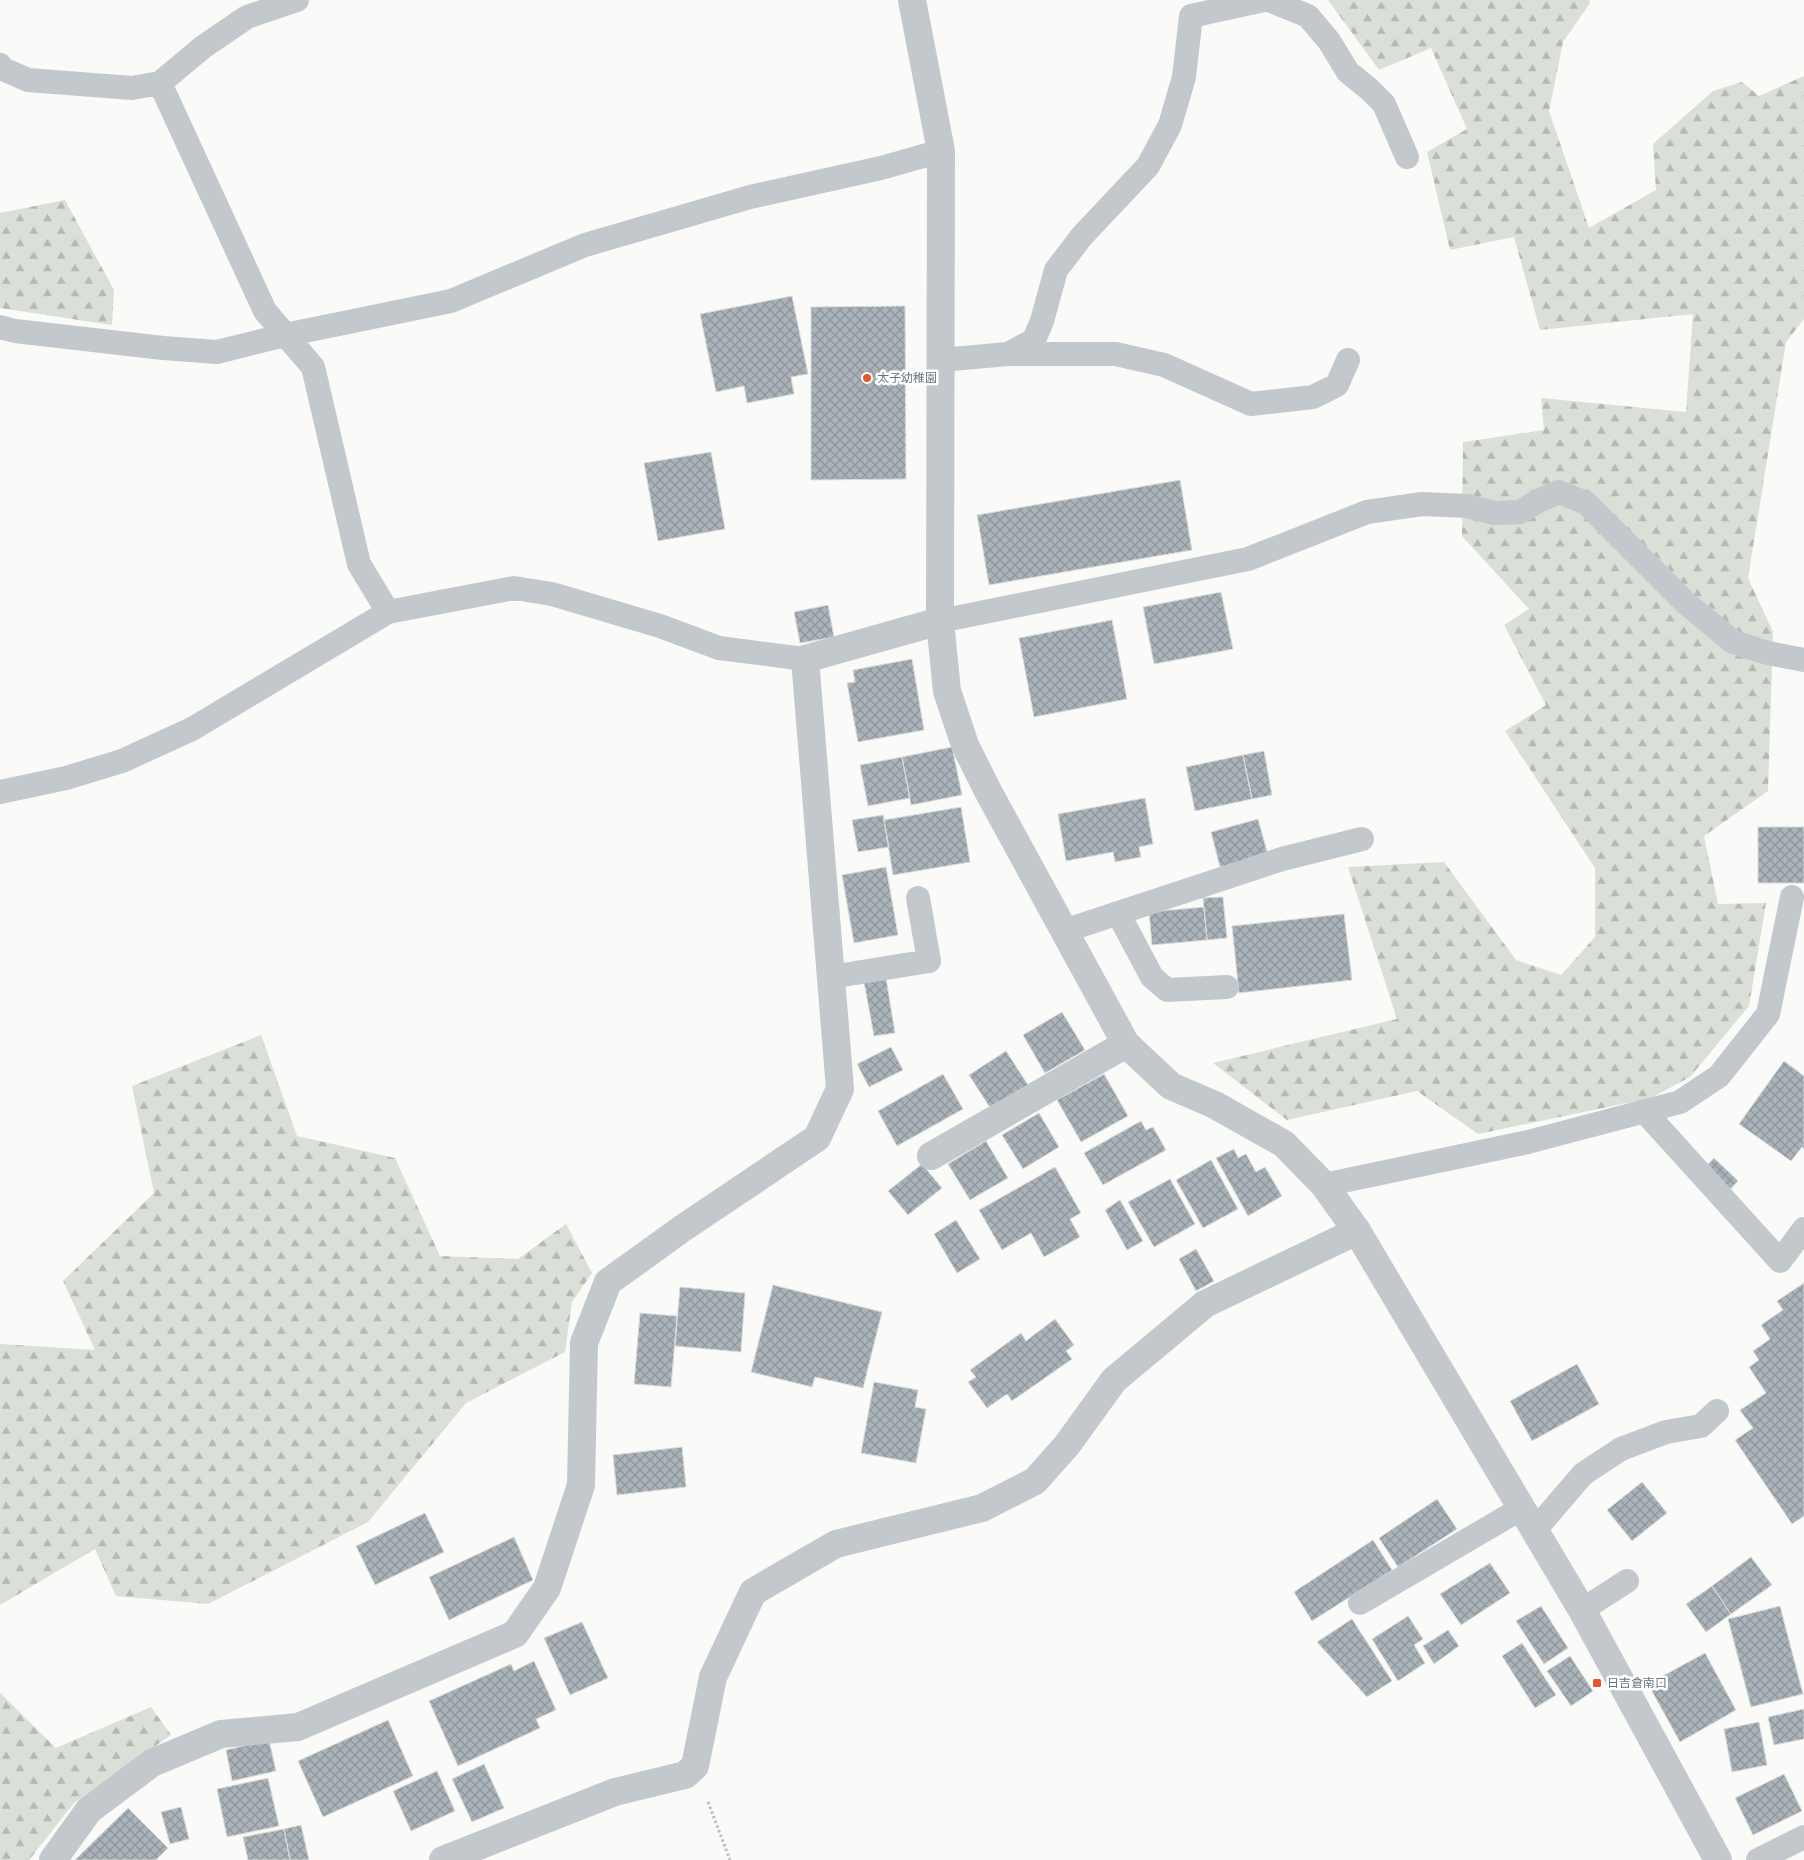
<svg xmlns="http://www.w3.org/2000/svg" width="1804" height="1860" viewBox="0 0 1804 1860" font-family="'Open Sans','Noto Sans JP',sans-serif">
<defs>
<pattern id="forest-firs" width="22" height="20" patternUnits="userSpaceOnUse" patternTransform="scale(1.25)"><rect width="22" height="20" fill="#dadfd7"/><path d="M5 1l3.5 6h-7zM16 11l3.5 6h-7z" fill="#b4b9b4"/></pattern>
<pattern id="building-cross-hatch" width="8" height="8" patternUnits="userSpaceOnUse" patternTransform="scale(1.25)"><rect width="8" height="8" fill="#aab3b9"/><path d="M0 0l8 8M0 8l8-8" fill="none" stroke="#8e969c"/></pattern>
</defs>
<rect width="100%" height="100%" fill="#fafaf8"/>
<path fill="url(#forest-firs)" d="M1328,0H1589L1590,3L1563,42L1549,111L1589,228L1656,190L1653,144L1713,91L1742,82L1759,96L1804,76V319L1786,342L1748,578L1773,632L1768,791L1704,836L1718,904L1766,903L1749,1006L1690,1077L1651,1098L1478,1134L1417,1091L1287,1120L1213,1063L1397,1019L1348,867L1444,862L1516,960L1561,975L1595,937V868L1505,731L1546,705L1504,625L1529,609L1462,536L1463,442L1544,430L1541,398L1686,412L1693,314L1540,330L1514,237L1450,250L1427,152L1467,129L1431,48L1379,70Z
M65,200L114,290L112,325L0,308V213Z
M261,1035L297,1136L395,1158L440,1256L518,1259L566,1224L592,1273L572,1302L565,1352L466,1403L368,1522L208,1604L116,1596L95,1549L0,1605V1344L95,1350L63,1281L154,1193L132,1086Z
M0,1693L56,1748L151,1707L171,1735L74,1803L29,1860H0Z"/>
<path fill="url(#building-cross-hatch)" stroke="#dcdcda" d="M792,296L808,374L791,377L794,394L747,403L744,386L716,392L700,314Z
M905,306L906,479L811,480V307Z
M711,452L725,529L658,541L644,463Z
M1180,480L1192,550L989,585L977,515Z
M1221,592L1233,649L1154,664L1143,607Z
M828,605L834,637L800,643L794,612Z
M1112,620L1127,699L1034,717L1019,638Z
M912,659L924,730L858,742L847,683L855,682L853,670Z
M952,747L962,795L911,805L902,757Z
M1264,751L1272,795L1252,799L1243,755Z
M1243,755L1252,799L1195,811L1186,767Z
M902,757L910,798L868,806L860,765Z
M1145,798L1153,844L1139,847L1141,857L1115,862L1113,852L1066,861L1058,814Z
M961,807L970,862L893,875L884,820Z
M883,815L889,847L858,852L852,820Z
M1258,819L1268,855L1220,867L1211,832Z
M1758,827H1804V883H1758Z
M886,867L898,935L854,943L842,875Z
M1223,897L1227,938L1207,940L1203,898Z
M1204,907L1207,940L1152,945L1149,912Z
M1344,914L1352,980L1239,993L1232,926Z
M886,978L895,1033L874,1036L864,982Z
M1062,1012L1085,1050L1045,1073L1023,1035Z
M891,1047L903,1070L869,1087L857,1064Z
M1006,1051L1028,1085L991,1109L969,1075Z
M1784,1061L1804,1076V1149L1802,1147L1791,1161L1739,1124Z
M943,1074L963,1109L897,1146L878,1111Z
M1104,1074L1128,1116L1081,1142L1057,1100Z
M1039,1113L1059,1147L1023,1169L1002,1135Z
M1141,1121L1146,1130L1153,1127L1166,1150L1103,1185L1084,1153Z
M986,1141L1008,1178L970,1200L948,1164Z
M1234,1149L1238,1158L1246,1154L1256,1172L1265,1167L1282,1196L1248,1216L1216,1158Z
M1714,1158L1738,1181L1726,1194L1703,1170Z
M1211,1160L1238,1209L1203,1228L1176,1180Z
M922,1164L942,1188L908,1215L888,1191Z
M1055,1167L1081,1213L1070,1219L1080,1237L1044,1257L1031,1233L1002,1250L979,1210Z
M1170,1179L1195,1224L1154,1247L1128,1202Z
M1120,1200L1143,1241L1127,1250L1105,1210Z
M956,1220L980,1259L957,1273L934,1234Z
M1196,1249L1214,1281L1196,1291L1179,1259Z
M1804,1283V1516L1792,1524L1735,1440L1753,1428L1740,1410L1766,1393L1749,1367L1759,1360L1753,1351L1770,1339L1761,1325L1783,1310L1777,1301Z
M773,1285L882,1312L863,1388L815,1377L812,1387L751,1372Z
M680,1287L745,1293L741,1352L675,1346Z
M640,1313L677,1316L671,1387L634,1384Z
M1055,1319L1074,1345L1066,1351L1072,1359L1012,1401L1007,1394L987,1408L968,1382L976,1377L970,1370L1021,1333L1026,1341Z
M1577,1364L1599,1404L1532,1441L1510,1401Z
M874,1382L918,1390L915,1407L926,1409L916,1463L861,1453Z
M682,1447L686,1487L617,1495L613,1455Z
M1642,1482L1667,1513L1632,1541L1607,1510Z
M1437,1499L1457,1529L1398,1567L1379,1538Z
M425,1513L444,1552L375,1585L356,1546Z
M514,1537L533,1580L449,1620L429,1577Z
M1373,1540L1392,1570L1312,1621L1294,1592Z
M1751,1557L1772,1585L1731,1614L1712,1586Z
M1490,1563L1510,1593L1461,1625L1440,1594Z
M1712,1586L1731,1614L1706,1632L1686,1604Z
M1541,1606L1568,1648L1544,1664L1516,1621Z
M1780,1606L1803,1694L1751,1707L1728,1619Z
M1408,1616L1423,1639L1414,1645L1425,1663L1398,1681L1372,1639Z
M1352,1619L1392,1681L1367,1697L1317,1642Z
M582,1622L608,1678L570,1695L544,1638Z
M1448,1630L1459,1646L1434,1664L1423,1646Z
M1522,1643L1556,1695L1535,1708L1502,1656Z
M1705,1653L1736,1710L1680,1742L1648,1684Z
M1570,1656L1593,1691L1571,1706L1547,1671Z
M534,1661L556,1710L536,1719L540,1728L458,1766L429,1701L511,1664L514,1671Z
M1804,1709V1739L1774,1745L1768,1717Z
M388,1720L413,1776L323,1817L298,1761Z
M1759,1722L1767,1765L1732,1772L1724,1729Z
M269,1740L276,1771L232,1781L226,1750Z
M484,1764L504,1808L472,1822L452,1779Z
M437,1771L455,1811L411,1831L393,1791Z
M1784,1774L1802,1811L1753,1835L1735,1798Z
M268,1778L279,1826L227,1837L217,1789Z
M181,1807L189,1839L170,1844L161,1812Z
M128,1808L168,1848L156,1860H75Z
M301,1825L309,1860H290L284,1829Z
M284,1829L290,1860H248L243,1837Z"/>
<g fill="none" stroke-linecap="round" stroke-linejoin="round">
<path stroke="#bbbfc2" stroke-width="3" stroke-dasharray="2.5 2.5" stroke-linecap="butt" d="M708,1802L730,1860"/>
<path stroke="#c3c8cc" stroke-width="24" d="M1269,0L1308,16L1329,41L1348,72L1369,89L1384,104L1407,157
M0,65L3,69L28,80L132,88L160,83L203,47L247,17L297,0
M160,83L265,311L313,367L359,564L388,612
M0,327L15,331L163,348L217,352L285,335L451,301L585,245L750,197L881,168L941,151
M1011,354H1116L1164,365L1251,404L1313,397L1337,385L1348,360
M941,360L1008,354L1034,340L1042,321L1056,270L1082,236L1148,166L1170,125L1184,77L1191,16L1264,0
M940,621L1248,559L1367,512L1422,504L1467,506L1495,513L1520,512L1538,501L1559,492L1586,503L1686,603L1733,642L1768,653L1804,660
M0,792L66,778L122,761L192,729L388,612L514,588L552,594L660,626L719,648L805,659
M1118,913L1152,977L1167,990L1227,987
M1064,931L1282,859L1362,839
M831,977L929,961L918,898
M1644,1111L1780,1261L1804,1229
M1324,1185L1528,1142L1680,1102L1719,1076L1768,1014L1792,897
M1535,1530L1583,1474L1621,1449L1666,1432L1701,1426L1717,1411
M1360,1603L1522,1508
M1582,1610L1627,1581
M1758,1860L1804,1837"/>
<path stroke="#c3c8cc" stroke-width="28" d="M931,1156L1126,1044
M53,1860L89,1810L152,1763L221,1734L298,1727L515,1634L547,1588L581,1485L584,1343L608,1282L683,1228L817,1138L840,1089L805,659L940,621
M443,1860L615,1792L685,1775L695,1766L713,1677L753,1592L836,1544L982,1508L1035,1481L1067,1445L1114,1380L1205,1304L1357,1231"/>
<path stroke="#c3c8cc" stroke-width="28" d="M912,0L941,151L940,621L947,691L965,745L989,793L1126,1044L1171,1086L1215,1105L1284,1144L1324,1185L1357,1231L1582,1610L1718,1860"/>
</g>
<g fill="#e4572e" stroke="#fff" stroke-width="2">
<circle cx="867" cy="378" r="5"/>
<rect x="1592" y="1678" width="10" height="10" rx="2.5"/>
</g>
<g text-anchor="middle" stroke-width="5" stroke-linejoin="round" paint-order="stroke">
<g font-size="12" fill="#657683" stroke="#fff" text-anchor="start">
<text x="877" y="382">太子幼稚園</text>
<text x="1607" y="1687">日吉倉南口</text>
</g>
</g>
</svg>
